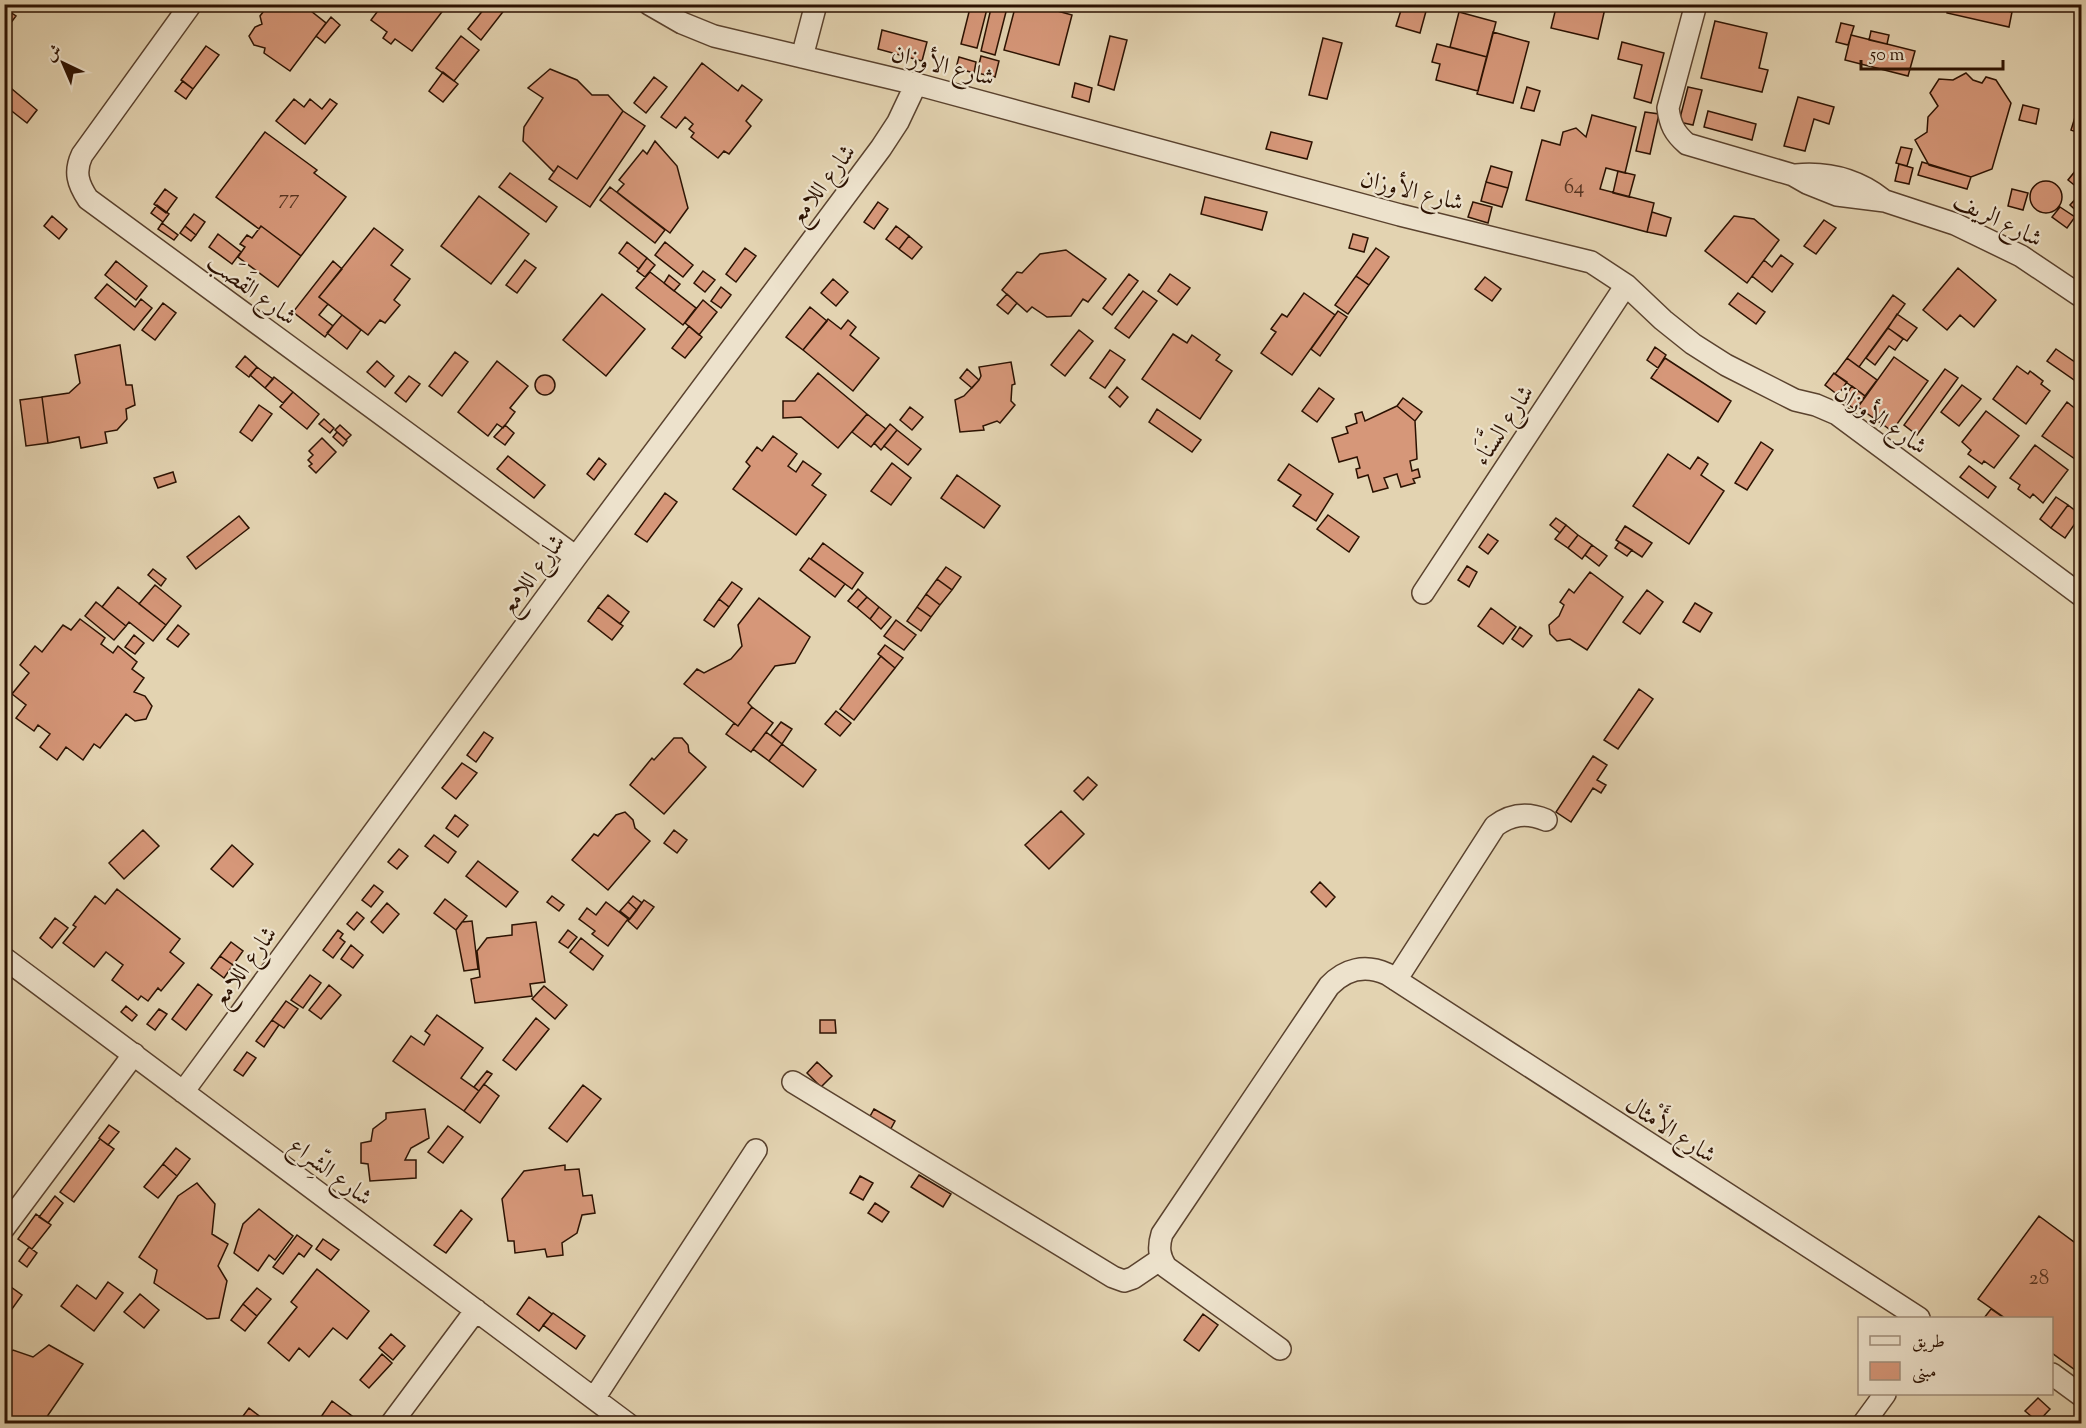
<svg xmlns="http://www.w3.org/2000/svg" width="2086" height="1428" viewBox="0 0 2086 1428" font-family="'Sorts Mill Goudy',Amiri,serif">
<rect width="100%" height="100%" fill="#e3d3b1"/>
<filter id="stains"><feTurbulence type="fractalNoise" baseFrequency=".00333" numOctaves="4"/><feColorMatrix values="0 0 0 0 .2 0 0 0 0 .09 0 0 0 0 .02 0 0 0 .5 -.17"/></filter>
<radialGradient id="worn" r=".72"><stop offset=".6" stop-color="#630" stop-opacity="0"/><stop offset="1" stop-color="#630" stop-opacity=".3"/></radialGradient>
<path fill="#d69779" stroke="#2c1202" stroke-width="1.5" d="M269,4H302L326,23L290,71L264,53L265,48L254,45L249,36L255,27L262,24L260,16Z
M383,4H448L412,51L395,39L391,44L383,38L387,32L371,20Z
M488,4H509L481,40L468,29Z
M971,4L988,5L977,48L961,44Z
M992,4H1008L995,55L981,51Z
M1016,4H1032L1072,15L1059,65L1004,50Z
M1403,4H1428L1420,33L1396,26Z
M1557,4H1606L1598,39L1551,28Z
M1948,4H1977L2012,12L2009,27L1947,13Z
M4,8L16,16L4,32Z
M1459,12L1496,22L1487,57L1450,47Z
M331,17L340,25L325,43L316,36Z
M1715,21L1767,33L1759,68L1768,70L1762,92L1701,78Z
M1841,23L1854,26L1848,45L1836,42Z
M882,30L927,42L922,61L878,49Z
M1871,31L1889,35L1887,44L1869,40Z
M1493,32L1529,42L1513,103L1477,94Z
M1851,35L1915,51L1908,76L1845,60Z
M461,36L479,50L454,81L436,68Z
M1110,36L1127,40L1114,90L1098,85Z
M1323,38L1342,43L1327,99L1309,95Z
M1622,42L1664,53L1651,103L1634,98L1642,65L1618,59Z
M1437,44L1487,57L1478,91L1436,80L1440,64L1432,62Z
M206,46L219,55L193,89L181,80Z
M981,56L999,61L995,77L977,73Z
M959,57L976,62L974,73L956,68Z
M702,63L738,91L742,85L762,100L746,121L751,126L729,154L724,151L718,158L691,137L694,133L689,129L693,124L685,117L676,128L661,117Z
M550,69L577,80L592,95H608L623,111L577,179L558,166L554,172L523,141L524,127L543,98L528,88Z
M443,72L458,84L443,102L429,91Z
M1966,73L1973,80L1982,83L1986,77L1996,80L2011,103L1992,169L1971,177L1929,165L1915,140L1927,132L1928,117L1938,106L1930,93L1939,79L1953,80Z
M654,77L667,87L646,113L634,103Z
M183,81L193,89L186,99L175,91Z
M1075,83L1092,88L1089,102L1072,97Z
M1527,87L1540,91L1534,111L1521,108Z
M1688,87L1702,90L1693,125L1679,122Z
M12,89L37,110L27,123L4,105V98Z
M1798,97L1834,107L1829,124L1814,119L1805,151L1784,146Z
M294,99L304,107L310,99L322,109L330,99L337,104L305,144L276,121Z
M2023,105L2039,109L2036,124L2019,120Z
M623,111L645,126L590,207L549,179L558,166L577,179Z
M1708,111L1756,124L1752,140L1704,127Z
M1645,112L1659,114L1650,154L1636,151Z
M2076,114L2082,116V134L2071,130Z
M1592,115L1636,127L1625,173L1606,168L1600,189L1654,203L1647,232L1526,200L1542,140L1560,145L1563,132L1576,128L1586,137Z
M265,132L317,170L314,173L346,197L301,256L261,226L259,229L216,197Z
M1271,132L1312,142L1307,159L1266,149Z
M655,141L677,166L688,208L670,233L617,192L624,184L619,180L643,150L647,154Z
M1901,147L1912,149L1907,166L1896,163Z
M1922,162L1971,177L1967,189L1918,175Z
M1899,164L1913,168L1909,184L1895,181Z
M1491,166L1512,172L1508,188L1486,182Z
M2076,170L2082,174V184L2078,188L2068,180Z
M1618,171L1635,175L1629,197L1613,193Z
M510,173L557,207L546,222L499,187Z
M2030 197a16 16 0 1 1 32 0a16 16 0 1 1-32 0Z
M1486,182L1508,188L1502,207L1481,201Z
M610,187L665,230L655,243L600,200Z
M165,189L177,198L166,213L154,204Z
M2012,189L2028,193L2023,210L2008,206Z
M2082,192V213L2080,214L2070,205Z
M479,196L529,234L491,284L441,246Z
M1205,197L1267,212L1262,230L1201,214Z
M878,202L888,209L874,229L864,222Z
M1473,202L1492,207L1488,223L1468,217Z
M157,205L169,214L163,222L151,213Z
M2060,207L2075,217L2067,228L2052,217Z
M1652,212L1671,218L1666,236L1647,232Z
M194,214L205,222L196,235L185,226Z
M52,216L67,229L59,239L44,226Z
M1734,216L1754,219L1779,240L1747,283L1705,251Z
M1824,220L1836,228L1816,254L1804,246Z
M162,223L178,235L174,240L158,229Z
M185,226L196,235L191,241L180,233Z
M261,226L301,256L278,287L238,257L245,247L240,244L247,235L252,238Z
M896,226L909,236L899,249L886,239Z
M374,228L403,250L391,265L410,279L394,300L400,305L385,323L380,320L368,335L319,297Z
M218,234L241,252L232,264L209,247Z
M1353,234L1368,238L1364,252L1349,248Z
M909,236L922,247L912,259L899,249Z
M627,242L647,258L639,269L619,253Z
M665,242L693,265L683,277L655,255Z
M745,248L756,256L736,282L726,274Z
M1376,248L1389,257L1369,285L1356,276Z
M1066,250L1106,279L1088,302L1083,299L1071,316L1047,317L1032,307L1027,312L1002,290L1017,272L1022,273L1040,254Z
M1781,255L1793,264L1772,292L1752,276L1764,260L1772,267Z
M647,258L655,265L645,277L637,271Z
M525,260L536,268L517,293L506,285Z
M116,261L147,286L136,300L105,275Z
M333,261L342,269L319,297L328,304L319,315L333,326L325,337L293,312Z
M1958,268L1996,300L1974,327L1960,315L1947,330L1923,310Z
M703,271L715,280L705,292L694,283Z
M650,272L696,308L683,325L636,288Z
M1129,274L1138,281L1112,315L1103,308Z
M1170,274L1190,288L1177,305L1158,291Z
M669,275L680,284L674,291L664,283Z
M1356,276L1369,285L1348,314L1335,305Z
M1485,277L1501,289L1492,301L1475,289Z
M833,279L848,292L836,306L821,293Z
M107,284L135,307L141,299L152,308L134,330L95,298Z
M721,287L731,295L721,308L711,301Z
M1143,291L1157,301L1129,338L1115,328Z
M1304,293L1335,315L1292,375L1261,353L1276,332L1271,329L1282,314L1287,317Z
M1738,293L1765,312L1756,324L1729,304Z
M602,294L645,329L606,376L563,340Z
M1007,294L1017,303L1008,314L997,305Z
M1893,295L1905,304L1859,367L1847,358Z
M703,300L717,312L699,335L685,323Z
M163,303L176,313L155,340L142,330Z
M810,307L827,321L803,350L786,337Z
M1338,311L1347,317L1320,356L1311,349Z
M1897,314L1917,328L1907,341L1888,328Z
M342,315L361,330L347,349L327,333Z
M828,319L841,329L848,320L856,327L850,335L879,358L853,391L803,350Z
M689,326L702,337L685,358L672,348Z
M1888,328L1903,339L1895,350L1889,346L1875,365L1866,358Z
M1079,330L1093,341L1065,376L1051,365Z
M1173,334L1187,343L1192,335L1220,355L1216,360L1232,371L1200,419L1142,379Z
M120,345L126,385H132L135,405L126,409L127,419L117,430L105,432L107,443L81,448L79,437L48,443L42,397L69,393L80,383L75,355Z
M1655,347L1666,355L1658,368L1647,360Z
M2056,349L2082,367V376L2077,382L2047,361Z
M1110,350L1125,360L1105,388L1090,378Z
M455,352L468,362L442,396L429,386Z
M245,356L257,367L249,377L236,367Z
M1894,357L1928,381L1892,431L1858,407Z
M1665,358L1731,401L1718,422L1651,378Z
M1847,358L1877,380L1865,396L1835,374Z
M377,361L394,376L385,387L367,372Z
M497,361L528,386L510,408L515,412L503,428L497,424L488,436L458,412Z
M1011,362L1015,384L1012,385L1011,401L1015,405L1000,423L997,421L983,426L984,430L960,432L955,400L964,396L979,380L981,376L979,367Z
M2017,366L2028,374L2030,371L2043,381L2041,384L2050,391L2026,424L1993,399Z
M257,367L273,379L265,388L250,375Z
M967,369L979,380L972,388L960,378Z
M1945,369L1958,378L1917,435L1904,425Z
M818,373L867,414L838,448L801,417L783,418V401H795Z
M1834,373L1847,382L1838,395L1825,385Z
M535 385a10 10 0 1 1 20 0a10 10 0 1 1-20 0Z
M409,376L420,384L406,402L395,393Z
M274,377L293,392L283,403L265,388Z
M1962,385L1981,399L1959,426L1941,412Z
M1852,386L1865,396L1856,410L1842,400Z
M1117,387L1128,397L1120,407L1109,397Z
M1319,388L1334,399L1317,422L1302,411Z
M293,392L319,414L307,429L280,407Z
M42,397L48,443L26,446L20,400Z
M1403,398L1422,412L1415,421L1397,406Z
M2067,402L2077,410L2080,407L2082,408V450L2075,459L2042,436Z
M259,405L272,414L252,441L240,432Z
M1397,406L1415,421L1417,459L1410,461L1412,471L1418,469L1420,477L1413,479L1415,483L1401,487L1397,474L1384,478L1388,488L1373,492L1368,475L1358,478L1356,469L1360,468L1357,457L1339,462L1332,438L1348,433L1346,427L1357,423L1355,414L1362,412L1365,421Z
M910,407L923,417L912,430L900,420Z
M1157,409L1201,440L1192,452L1149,422Z
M1986,411L2019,436L1994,468L1984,461L1982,464L1968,454L1971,450L1962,442Z
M867,414L886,429L871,447L852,432Z
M324,419L334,428L330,433L319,424Z
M890,424L897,430L881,450L874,443Z
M340,425L351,435L346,440L335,430Z
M505,425L514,433L505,445L494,437Z
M897,430L921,449L908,465L884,446Z
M337,432L347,441L343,446L333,437Z
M773,436L797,454L788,466L796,472L803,461L821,474L812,485L826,495L796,535L733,489L750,466L746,462L757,447L762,451Z
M322,438L336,452L316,473L309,466L312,464L308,460L313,455L309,451Z
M1761,442L1773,450L1747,490L1735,483Z
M2035,445L2068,470L2043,503L2033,494L2030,498L2018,489L2020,485L2010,478Z
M1668,454L1690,469L1698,457L1708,464L1701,475L1724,491L1689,544L1633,506Z
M508,456L545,485L534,498L497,469Z
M599,458L606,464L594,480L587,474Z
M892,463L911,478L891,505L871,491Z
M1289,464L1333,494L1316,521L1293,506L1301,495L1278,480Z
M1969,466L1996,487L1988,498L1960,477Z
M173,472L176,482L158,488L154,478Z
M957,475L1000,506L984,528L941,498Z
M665,493L677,502L647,542L635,534Z
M2056,497L2068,505L2051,528L2040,519Z
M2068,505L2081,515L2065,538L2051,528Z
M1328,515L1359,537L1349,552L1317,529Z
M239,516L249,528L196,569L187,557Z
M1556,518L1566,525L1560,533L1550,525Z
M1566,525L1578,535L1568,548L1555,539Z
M1625,526L1652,543L1642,557L1616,540Z
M1488,534L1498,541L1488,554L1479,547Z
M1578,535L1592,545L1582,559L1568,548Z
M1619,542L1632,550L1627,556L1615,548Z
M823,543L863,573L852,589L811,559Z
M1592,545L1607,556L1599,566L1585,555Z
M809,558L845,584L835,597L800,570Z
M1467,566L1477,572L1469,587L1458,580Z
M946,567L961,577L952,590L937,579Z
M153,569L166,579L161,586L148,575Z
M1590,572L1623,597L1587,650L1570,639L1557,641L1550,634L1549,625L1559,616L1564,605L1560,602L1569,589L1574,593Z
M937,579L952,590L940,605L926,594Z
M732,582L742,589L729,607L719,599Z
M155,585L181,606L166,625L139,604Z
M118,587L166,625L153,641L129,622L126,626L102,607Z
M858,589L867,597L857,608L848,601Z
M1647,590L1663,602L1640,634L1623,622Z
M926,594L940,605L931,617L917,607Z
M608,595L629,612L620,624L598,607Z
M867,597L879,607L870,619L857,608Z
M759,598L810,637L795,663L775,666L748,703L752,707L738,726L684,684L697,669L704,673L731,659L742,646L738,625Z
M719,599L729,607L714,627L704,620Z
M96,602L126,626L114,640L85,616Z
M1695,603L1712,613L1700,632L1683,622Z
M598,607L623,626L612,640L588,621Z
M879,607L891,617L881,629L870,619Z
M917,607L931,617L921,631L907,621Z
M1491,608L1516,627L1503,644L1478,626Z
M80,619L105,638L101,644L113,653L118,646L137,662L132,669L144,678L134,692L145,696L152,706L146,719L135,721L126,714L100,748L94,744L83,760L66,747L57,760L40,747L50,734L38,725L34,731L16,718L26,705L12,694L29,673L20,665L35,646L42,652L63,625L71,630Z
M896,620L916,635L904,650L884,636Z
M178,625L189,634L178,647L167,639Z
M1520,627L1532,636L1523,647L1512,639Z
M134,635L144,643L135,654L125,647Z
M885,645L903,658L895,668L878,654Z
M881,656L895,668L854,720L840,709Z
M1639,689L1653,699L1618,749L1604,740Z
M752,707L773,723L751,752L726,734L734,723L738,726Z
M836,711L851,723L840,736L825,724Z
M781,722L792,729L782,744L771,735Z
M484,732L493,738L476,762L467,755Z
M766,732L782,744L769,761L753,749Z
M674,738H682L688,745L689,752L706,767L664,814L630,785L652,758L654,760Z
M782,744L816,770L803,787L769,761Z
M1593,756L1607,765L1597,780L1606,785L1601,793L1593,788L1571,822L1556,812Z
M462,763L477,773L456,799L442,788Z
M1088,777L1097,785L1083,800L1074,791Z
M1061,811L1084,834L1049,869L1025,845Z
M625,812L633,820L635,828L650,841L608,890L572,860L594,834L598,836L616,815Z
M455,815L468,825L458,837L446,828Z
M143,830L159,846L124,879L109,863Z
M674,830L687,840L677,853L664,843Z
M434,835L456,852L448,863L425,846Z
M232,845L253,864L233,887L211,869Z
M399,849L408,856L397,869L388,862Z
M478,861L518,892L506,907L466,876Z
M1320,882L1335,897L1326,907L1311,892Z
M374,885L383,892L371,907L362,900Z
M117,889L180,939L170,952L184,963L161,991L158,988L148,1001L141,996L138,1000L112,980L123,965L106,952L94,967L63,943L76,927L73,925L95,896L105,904Z
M552,896L564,905L559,911L547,902Z
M633,896L642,903L637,910L628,902Z
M445,899L467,916L456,930L434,913Z
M644,900L654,907L637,929L628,921Z
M606,902L628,919L608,946L592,934L595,931L579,919L587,908L596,915Z
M628,902L637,910L630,919L620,911Z
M387,903L399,914L383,933L371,922Z
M357,912L364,918L354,930L347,924Z
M55,918L68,928L52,948L40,938Z
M472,921L478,969L464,971L456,930L462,922Z
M536,922L545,982L530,984L532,996L475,1003L471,979L480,977L477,951L487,938L512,935V925Z
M338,930L343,934L340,938L345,942L333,958L323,950Z
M568,930L577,937L568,948L559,942Z
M581,938L603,956L593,970L570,952Z
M231,942L243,951L233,965L220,956Z
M351,945L363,955L353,968L341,959Z
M220,956L233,965L224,978L211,968Z
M310,975L321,983L303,1008L291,1000Z
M198,984L212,995L186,1030L172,1019Z
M329,985L341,995L321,1019L309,1010Z
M544,986L567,1005L555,1019L532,999Z
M286,1001L298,1009L284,1028L272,1020Z
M126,1006L137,1015L132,1021L121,1012Z
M159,1009L167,1014L155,1030L147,1024Z
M437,1015L483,1048L461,1078L479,1091L464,1111L393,1061L411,1036L424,1045L430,1035L425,1031Z
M536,1018L549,1029L516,1070L503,1060Z
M272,1020L279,1025L264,1047L256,1041Z
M820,1020H835L836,1033H820Z
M247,1052L256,1058L243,1076L234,1070Z
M817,1062L832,1076L821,1087L807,1073Z
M487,1071L492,1074L479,1091L474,1087Z
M484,1084L499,1096L480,1123L464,1111Z
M583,1085L601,1099L567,1142L549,1128Z
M425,1109L429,1138L411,1148L405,1160H416V1178L370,1181L368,1164L361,1163V1143L371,1141L373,1129L386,1119V1113Z
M874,1109L895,1121L889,1132L868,1120Z
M109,1125L119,1132L108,1145L99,1138Z
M448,1126L463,1137L443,1163L428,1152Z
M100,1139L114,1149L74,1202L60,1192Z
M176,1148L190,1159L177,1176L163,1164Z
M163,1164L177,1176L158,1198L144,1187Z
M565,1165V1170L579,1169L583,1196L592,1195L595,1213L582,1215L577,1233L562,1243L563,1255L547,1257L545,1249L515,1253L514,1241H508L502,1199L524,1171Z
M919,1175L951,1194L943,1207L911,1187Z
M860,1176L873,1183L863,1200L850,1193Z
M197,1183L215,1204L212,1234L228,1244L218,1266L227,1281L219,1318L207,1319L154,1283L157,1270L139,1257L178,1196Z
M55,1196L63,1203L48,1223L39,1217Z
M875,1203L889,1212L882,1222L868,1213Z
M259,1209L293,1236L275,1260L269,1255L258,1271L234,1253L243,1224Z
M461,1210L472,1219L446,1253L434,1245Z
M36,1214L51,1225L32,1249L18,1239Z
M2039,1216L2082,1248V1375L2052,1353V1318H2005L1978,1299Z
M297,1235L312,1246L304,1257L299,1253L283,1274L273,1267Z
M323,1239L339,1250L331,1260L316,1249Z
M29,1247L37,1253L27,1267L19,1261Z
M317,1269L369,1311L347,1339L333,1328L309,1357L299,1348L289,1361L268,1343L297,1307L291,1302Z
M4,1282L22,1295L12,1309L4,1303Z
M108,1282L123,1293L94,1331L61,1306L77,1285L96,1299Z
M257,1288L271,1299L257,1316L243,1304Z
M140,1294L159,1310L144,1328L124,1312Z
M529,1297L552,1314L539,1331L517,1314Z
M243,1304L257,1316L245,1331L231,1320Z
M1991,1309L2004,1318H1984Z
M553,1313L585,1336L576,1349L543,1325Z
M1203,1314L1218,1325L1199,1351L1184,1340Z
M391,1334L405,1346L393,1360L379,1348Z
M49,1345L83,1364L42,1424H4V1358L13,1350L33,1357Z
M382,1354L392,1363L369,1388L360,1380Z
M2038,1398L2050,1409L2038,1422L2025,1411Z
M332,1401L352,1416L347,1424H316Z
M249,1408L267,1422L266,1424H237Z"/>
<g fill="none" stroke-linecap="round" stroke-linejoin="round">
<g stroke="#5a422e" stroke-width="24">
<path id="street" d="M191,4L82,155C74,172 78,184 88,199L576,557
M649,4L682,23L714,36L916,84L1400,215L1591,262L1626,285L1663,320L1693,344L1726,365L1795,400L1816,405L1837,414L2082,596
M1696,4L1668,108C1670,124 1674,133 1687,144L1793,175L1807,183L1837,195L1885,201L1955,224L2021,256L2082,297
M802,57L816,4
M1796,175C1828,172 1856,179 1882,199
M1423,593L1626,285
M4,958L628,1424
M1396,980L1495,826C1511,814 1527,812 1546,820
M793,1082L1113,1277L1124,1281L1133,1278L1161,1259
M183,1092L576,557L881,148L898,122L916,84
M4,1228L134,1054
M1280,1349L1166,1267C1159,1256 1158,1247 1162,1234L1329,986C1345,969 1365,964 1387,974L1919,1318
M2052,1374L2082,1396
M595,1397L756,1150
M391,1424L476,1310
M1863,1424L1885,1394"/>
</g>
<use href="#street" stroke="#ede2cc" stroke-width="21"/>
</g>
<g text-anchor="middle" stroke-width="4.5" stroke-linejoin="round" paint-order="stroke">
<g font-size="21" fill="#563320">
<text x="1574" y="193">64</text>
<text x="289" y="204">77</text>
<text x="2039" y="1284">28</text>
</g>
<g font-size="24" fill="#2c1202" stroke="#ede2cc">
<text transform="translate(943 65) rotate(14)" y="8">شارع الأوزان</text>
<text transform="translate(822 184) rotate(-53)" y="8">شارع اللامع</text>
<text transform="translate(1412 190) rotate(14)" y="8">شارع الأوزان</text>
<text transform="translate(1998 219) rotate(26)" y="8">شارع الريف</text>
<text transform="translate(252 289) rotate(36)" y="8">شارع القَصَب</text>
<text transform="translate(1881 419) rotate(34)" y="8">شارع الأوزان</text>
<text transform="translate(1503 425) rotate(-57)" y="8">شارع السَّنَاء</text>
<text transform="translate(532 574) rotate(-54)" y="8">شارع اللامع</text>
<text transform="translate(244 966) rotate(-54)" y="8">شارع اللامع</text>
<text transform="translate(1671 1129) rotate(33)" y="8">شارع الأَمْثال</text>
<text transform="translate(331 1171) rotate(37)" y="8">شارع الشِّراع</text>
</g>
</g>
<rect width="2086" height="1428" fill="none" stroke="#e3d3b1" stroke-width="24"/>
<rect x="6" y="6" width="2074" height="1416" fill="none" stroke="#2c1202" stroke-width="3"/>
<rect x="12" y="12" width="2062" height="1404" fill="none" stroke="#2c1202" stroke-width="1.5"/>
<rect x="1858" y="1317" width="195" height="78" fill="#ede2cc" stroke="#a08f7b" stroke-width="1.5"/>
<rect x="1870" y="1336" width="30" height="9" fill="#ede2cc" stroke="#a08f7b" stroke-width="1.5"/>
<text x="1912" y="1347" font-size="18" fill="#2c1202">طريق</text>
<rect x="1870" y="1362" width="30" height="18" fill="#d69779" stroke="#a08f7b" stroke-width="1.5"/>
<text x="1912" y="1377" font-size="18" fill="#2c1202">مبنى</text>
<g transform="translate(63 63) rotate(316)" stroke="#ede2cc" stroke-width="4.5" paint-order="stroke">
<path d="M0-4.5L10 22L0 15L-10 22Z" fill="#2c1202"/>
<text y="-9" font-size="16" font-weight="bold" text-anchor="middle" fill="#2c1202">ش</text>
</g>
<path d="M1861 60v9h142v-9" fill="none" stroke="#2c1202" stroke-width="3"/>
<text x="1870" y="60" font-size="18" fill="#2c1202" stroke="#ede2cc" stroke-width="4.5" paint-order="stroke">50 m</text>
<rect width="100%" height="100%" filter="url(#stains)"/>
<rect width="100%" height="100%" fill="url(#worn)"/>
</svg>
